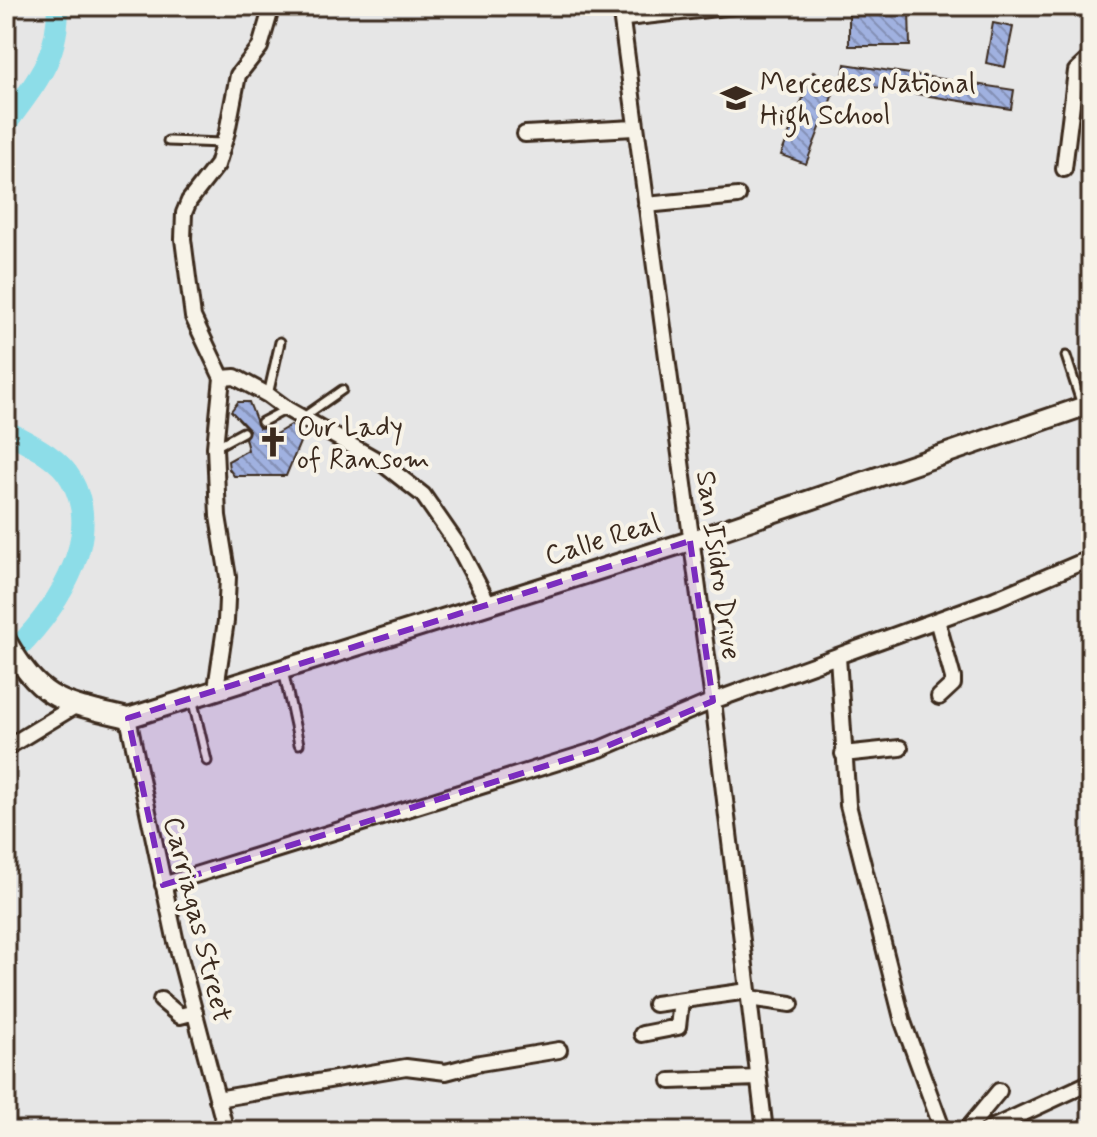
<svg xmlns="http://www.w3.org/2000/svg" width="1097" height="1137" viewBox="0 0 1097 1137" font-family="Mynerve,sans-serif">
<defs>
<pattern id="building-back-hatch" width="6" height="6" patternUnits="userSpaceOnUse" patternTransform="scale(2)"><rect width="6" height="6" fill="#a0b1e0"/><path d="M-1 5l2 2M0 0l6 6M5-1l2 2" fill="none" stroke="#8490b5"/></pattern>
</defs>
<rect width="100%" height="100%" fill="#e6e6e6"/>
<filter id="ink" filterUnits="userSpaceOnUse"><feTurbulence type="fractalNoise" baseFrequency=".0125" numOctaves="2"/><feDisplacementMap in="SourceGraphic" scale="16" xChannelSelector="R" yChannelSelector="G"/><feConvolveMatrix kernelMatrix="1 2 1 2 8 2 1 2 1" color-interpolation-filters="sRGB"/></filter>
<g filter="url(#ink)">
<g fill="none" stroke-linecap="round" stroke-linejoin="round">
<path stroke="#8ddde8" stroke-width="22" d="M6,124C36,82 58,60 58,6
M6,431C28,443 58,456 71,479C107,542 50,618 6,659"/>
</g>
<path fill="url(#building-back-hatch)" stroke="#3b2a1e" stroke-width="2" d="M909,10L910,46H849V11Z
M993,23L1013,27L1005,67L986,63Z
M845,64L1014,90L1011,109L842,82Z
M813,72L838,81L806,164L781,155Z
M238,402H249L259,428L266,427L274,435L291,425L303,435L286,476H234L229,469L228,461L248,450L245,438L249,430L231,411Z"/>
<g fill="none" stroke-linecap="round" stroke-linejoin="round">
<g stroke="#3b2a1e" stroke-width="13">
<path id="lane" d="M622,22L767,6
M168,141L222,143
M1066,356L1082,405
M268,395L280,342
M302,418L342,390
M262,422L287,409
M217,446L243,432
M283,670L299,744
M192,698L207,761"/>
</g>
<g stroke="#3b2a1e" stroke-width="20">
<path id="street" d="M620,6L713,701L765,1131
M525,134L634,128
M1064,169L1076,71L1091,57
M646,205L738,196
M222,378L193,317L183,239L184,213L189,201L217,165L227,132L238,75L260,47L272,6
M937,620L953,678V684L939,697
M838,657L848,805L903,1022L943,1131
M216,688L226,621L228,577L218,516L215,447L222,378L235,377L268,395L287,409L382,463L423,495L457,544L489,605
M128,718L175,938L226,1131
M6,748L75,706
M843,754L900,748
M163,885L600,749L713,701L995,599L1091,558
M749,998L791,1004
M161,1000L180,1016L195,1012
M655,1004L748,991
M642,1034L678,1027L681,1001
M670,1081L758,1078
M217,1099L406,1067L446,1072L480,1063L559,1050
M807,1131H889
M966,1131L999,1091
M985,1131L1091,1082"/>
</g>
<g stroke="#3b2a1e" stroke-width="24">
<path id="secondary" d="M6,640C42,703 61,702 128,718L690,541L1091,404"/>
</g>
<use href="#lane" stroke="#f7f3e8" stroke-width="7"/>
<use href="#street" stroke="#f7f3e8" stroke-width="14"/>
<use href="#secondary" stroke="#f7f3e8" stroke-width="18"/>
</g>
</g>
<path fill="#7b2cbf" fill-opacity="0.2" stroke="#7b2cbf" stroke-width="6" stroke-dasharray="16 10" stroke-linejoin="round" d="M690,541L713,701L600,749L163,885L128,718Z"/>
<defs>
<g id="school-bare" transform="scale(2.4)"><path d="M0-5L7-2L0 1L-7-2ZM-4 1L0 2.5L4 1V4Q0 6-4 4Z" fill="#3b2a1e" stroke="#f7f3e8" stroke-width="2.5" paint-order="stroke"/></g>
<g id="church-bare" transform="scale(2.4)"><path d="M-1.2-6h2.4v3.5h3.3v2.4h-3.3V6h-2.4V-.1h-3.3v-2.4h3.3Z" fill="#3b2a1e" stroke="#f7f3e8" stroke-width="2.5" paint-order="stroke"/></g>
</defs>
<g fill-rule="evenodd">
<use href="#school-bare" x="736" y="98"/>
<use href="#church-bare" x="273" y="442"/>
</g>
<g text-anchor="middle" stroke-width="8" stroke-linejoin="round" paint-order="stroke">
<g font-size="28" fill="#3b2a1e" stroke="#f7f3e8" text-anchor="start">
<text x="760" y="92">Mercedes National<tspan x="760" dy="32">High School</tspan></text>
<text x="297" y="436">Our Lady<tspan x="297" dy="32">of Ransom</tspan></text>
</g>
<g font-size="28" fill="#3b2a1e" stroke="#f7f3e8">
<text transform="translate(602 538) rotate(-17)" y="10">Calle Real</text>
<text transform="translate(720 565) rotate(82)" y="10">San Isidro Drive</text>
<text transform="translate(199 919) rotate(76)" y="10">Carriagas Street</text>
</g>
</g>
<rect width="1097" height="1137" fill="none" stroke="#f7f3e8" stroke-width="32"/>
<rect x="16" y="16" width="1065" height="1105" fill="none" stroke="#3b2a1e" stroke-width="3" filter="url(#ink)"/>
</svg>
